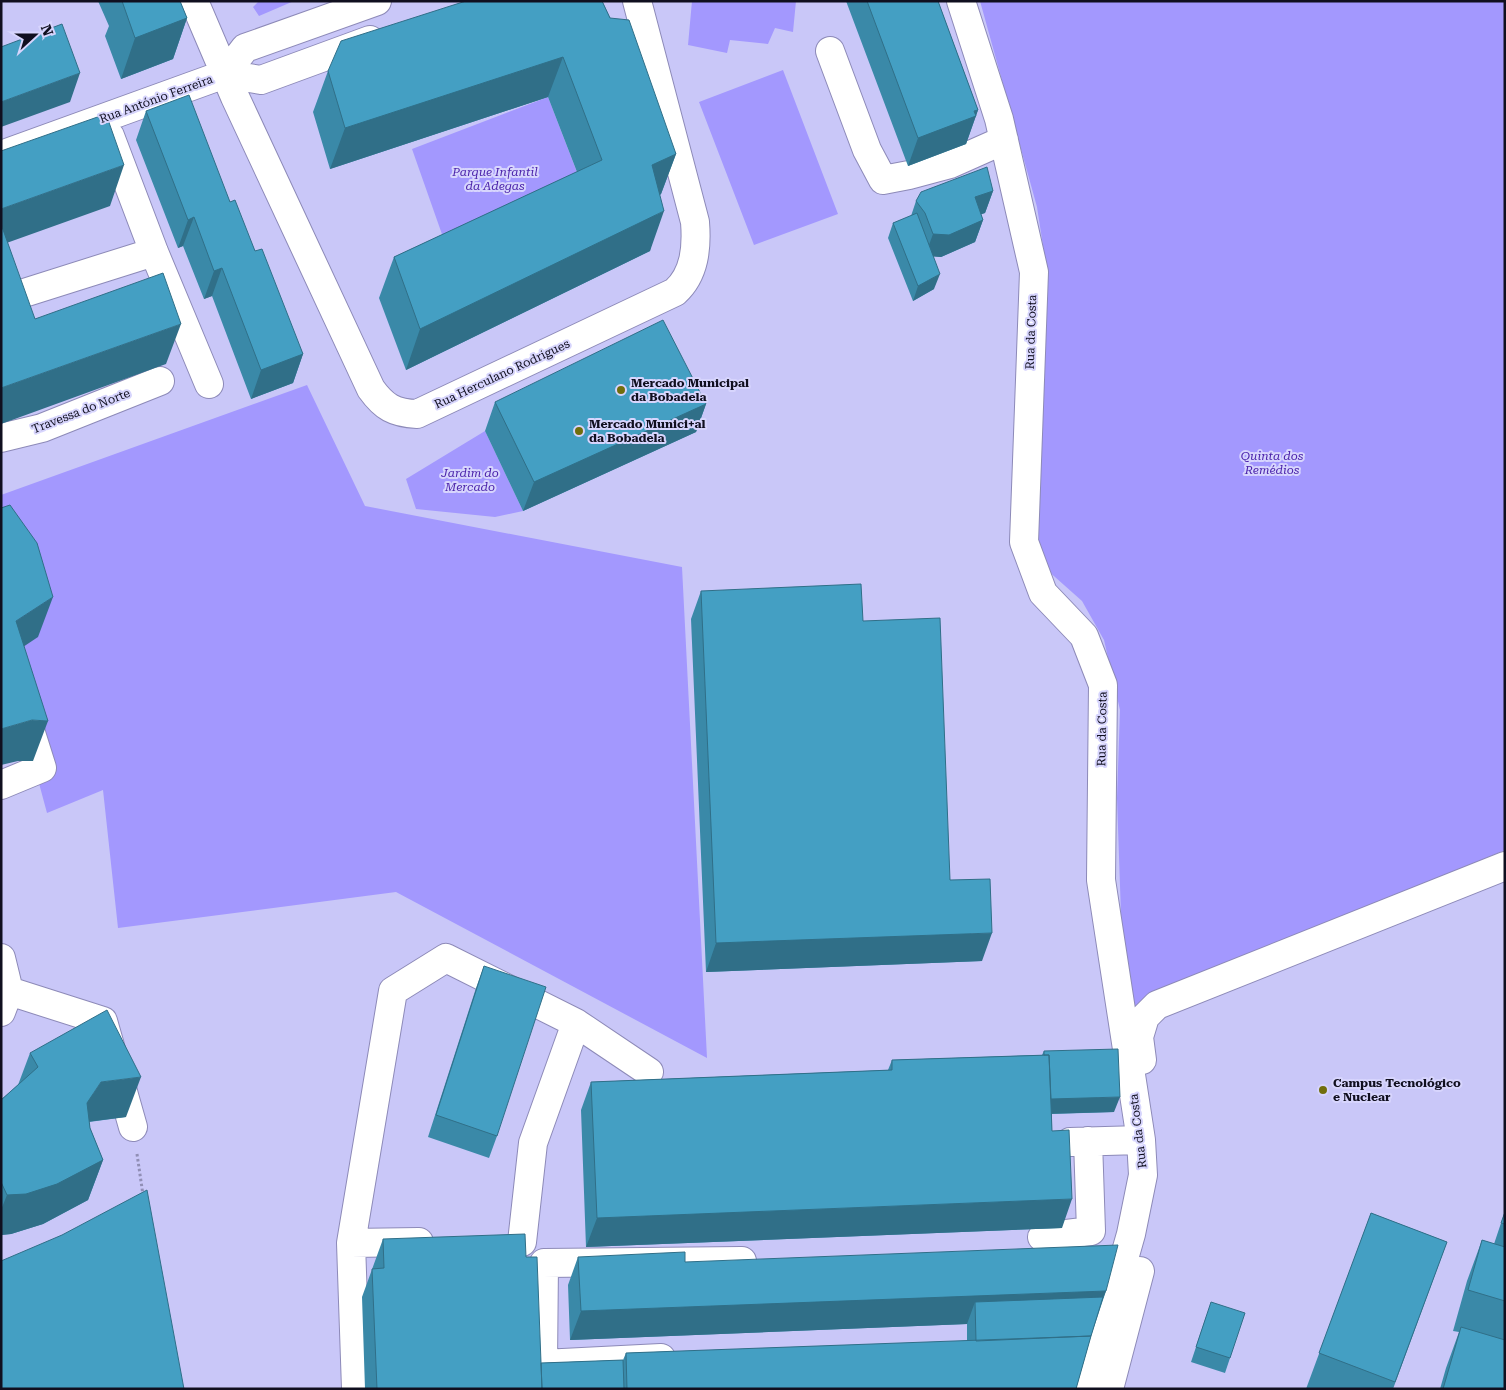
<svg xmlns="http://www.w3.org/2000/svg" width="1506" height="1390" viewBox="0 0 1506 1390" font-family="'Roboto Serif',serif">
<rect width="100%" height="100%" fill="#c9c7f8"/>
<path fill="#a398fe" d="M259,1H294L259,16L253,7Z
M692,1H796L793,32L775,28L768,44L730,40L727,53L688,45Z
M980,1H1505V850L1133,1007L1121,915L1117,798L1120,710L1104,640L1082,601L1046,569L1034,537L1048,278L1037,207Z
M783,70L838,214L754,245L699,102Z
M548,97L588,201L450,257L412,149Z
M307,385L365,506L682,567L707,1058L396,892L118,928L103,790L47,813L33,761L1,554V495Z
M485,431L523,511L495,517L416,509L406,479Z"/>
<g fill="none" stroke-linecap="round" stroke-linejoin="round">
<g stroke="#8d8ab8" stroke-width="30">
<path id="minor" d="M194,1L235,97L371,389C384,407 394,413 417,414L675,292C695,274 697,247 695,222L637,1
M961,1L999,119L1034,272L1024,542L1043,593L1084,636L1103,685L1101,880L1141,1140L1143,1175L1131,1234L1087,1389
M830,51L867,150L883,180L909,175L950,164L1004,140
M225,74L245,48L377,1
M110,136L154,252L209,384
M1,155L225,74L261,80L370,40
M24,293L154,252
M1,438L42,428L160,381
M1,785L42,768L25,714
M1,958L9,991L1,1012
M9,991L103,1021L133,1127
M1142,1060L1139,1037L1145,1017L1157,1005L1505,866
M1070,1142L1141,1140
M1042,1237L1091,1231L1088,1141
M522,1242L533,1143L576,1023
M351,1243L419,1242
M661,1358L543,1364L544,1263L742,1261
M356,1389L351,1243L393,991L446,958L576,1023L649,1072
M1109,1389L1140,1271"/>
</g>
<path stroke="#908eb5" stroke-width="3" stroke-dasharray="2.5 2.5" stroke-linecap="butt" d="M137,1154L143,1195"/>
<use href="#minor" stroke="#fff" stroke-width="28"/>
</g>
<path fill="#3a89a8" d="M98,1H180L187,18L173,59L121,79L105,36L109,26Z
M602,1L676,154L661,194L660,195L650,251L406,370L379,298L394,257L577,172L548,97L330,169L313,112L328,71Z
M846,1H938L978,110L966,144L908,166Z
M146,111L230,202L255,251L303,354L293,383L251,399L212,296L204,299L183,246L178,248L136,140Z
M993,191L985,213L981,214L983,220L975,242L941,257L933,256L934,289L913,301L888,238L893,223L911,216L916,201Z
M495,402L706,404L696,432L523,511L485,431Z
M701,591L863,621L950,880L982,961L706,972L691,619Z
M484,966L497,1136L489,1158L428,1137L476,988Z
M1044,1051L1114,1112L1052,1114V1131L1062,1228L586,1247L581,1110L591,1082L888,1070L892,1060L1042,1055Z
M30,1053L126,1117L89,1122L90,1128L103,1160L88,1200L43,1224L11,1234L1,1235V1100L18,1085Z
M1505,1211V1389H1440L1446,1368L1459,1332L1453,1331L1467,1281L1482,1240L1494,1244Z
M1371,1213L1447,1242L1393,1389H1306Z
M383,1239L526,1257L541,1363L623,1360L626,1353L967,1341V1324L570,1340L568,1285L578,1257L685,1262L1106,1291L1091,1336L1076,1389H365L362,1297Z
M1206,1317L1230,1358L1225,1373L1191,1362Z"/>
<path fill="#306f88" d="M187,18L173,59L121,79L135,38Z
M563,57L548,97L330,169L345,128Z
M80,73L70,102L1,127V102Z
M978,110L966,144L908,166L918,138Z
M676,154L661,194L637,206L652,165Z
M124,165L110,206L1,245V209Z
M993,191L985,213L967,219L975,197Z
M664,211L650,251L406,370L420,329Z
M194,217L183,246L178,248L188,220Z
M983,220L975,242L941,257L925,256L933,234Z
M222,268L212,296L204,299L214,271Z
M940,274L934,289L913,301L918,286Z
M181,324L166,364L1,424V388Z
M303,354L293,383L251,399L261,370Z
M706,404L696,432L523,511L534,482Z
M53,597L38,637L2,661L16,621Z
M32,720L48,721L33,761H18L1,765V729Z
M992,933L982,961L706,972L716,943Z
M141,1077L126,1117L86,1122L87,1103L101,1082Z
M1120,1097L1114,1112L1040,1114L1045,1099Z
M103,1160L88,1200L43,1224L11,1234L1,1235V1210L7,1195Z
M1072,1199L1062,1228L586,1247L597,1218Z
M1106,1291L1095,1319L975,1302L967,1324L570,1340L581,1311Z"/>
<path fill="#449fc3" stroke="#306f88" d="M122,1H180L187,18L135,38Z
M466,1H602L610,18L629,20L676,154L652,165L664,211L420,329L394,257L602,160L563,57L345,128L328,71L341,41Z
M867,1H938L978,110L974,111L976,116L918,138Z
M62,24L80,73L1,102V47Z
M189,95L230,202L235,200L255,251L262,249L303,354L261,370L222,268L214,271L194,217L188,220L146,111Z
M106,114L124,165L1,209V151Z
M987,167L993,191L975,197L983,220L949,235L933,234L925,213L916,201L921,192Z
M917,213L940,274L918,286L893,223Z
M1,224L35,319L163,273L181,324L1,388Z
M663,320L706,404L534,482L495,402Z
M10,505L37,543L53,597L16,621L48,721L32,720L1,729V508Z
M861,584L863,621L940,618L950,880L990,879L992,933L716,943L701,591Z
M484,966L546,987L497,1136L436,1115Z
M107,1010L141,1077L101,1082L87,1103L90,1128L103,1160L57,1184L26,1194L7,1195L1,1182V1100L38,1067L30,1053Z
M1118,1049L1120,1097L1051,1099L1049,1055H1044V1051Z
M1049,1055L1052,1131L1069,1130L1072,1199L597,1218L591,1082L892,1070V1060Z
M147,1190L184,1389H1V1261L62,1235Z
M1505,1212V1224L1501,1223Z
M1371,1213L1447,1242L1395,1382L1319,1353Z
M525,1234L526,1257H537L542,1389H377L372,1269L384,1268L383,1239Z
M1482,1240L1505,1247V1301L1468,1290Z
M1118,1245L1106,1291L581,1311L578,1257L685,1252V1262Z
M1103,1297L1091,1336L976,1341L975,1302Z
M1211,1302L1245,1313L1230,1358L1196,1347Z
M1461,1327L1505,1340V1389H1443Z
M1091,1336L1076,1389H627L626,1353Z
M623,1360L624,1389H542L541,1363Z"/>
<g fill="#716e0d" stroke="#d7d5fd" stroke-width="2">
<circle cx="621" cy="390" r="5"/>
<circle cx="579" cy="431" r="5"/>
<circle cx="1323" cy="1090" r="5"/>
</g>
<g text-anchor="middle" stroke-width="4" stroke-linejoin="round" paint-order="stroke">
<g font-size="12" fill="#100f1f" stroke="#d7d5fd">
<text transform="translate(156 99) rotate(-20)" y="4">Rua António Ferreira</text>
<text transform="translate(1031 332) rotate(-88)" y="4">Rua da Costa</text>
<text transform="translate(502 374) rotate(-25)" y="4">Rua Herculano Rodrigues</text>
<text transform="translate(81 411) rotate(-21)" y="4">Travessa do Norte</text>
<text transform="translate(1102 729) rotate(-89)" y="4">Rua da Costa</text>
<text transform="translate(1138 1131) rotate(-97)" y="4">Rua da Costa</text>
</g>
<g font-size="12" font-style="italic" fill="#4b23ab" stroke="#d7d5fd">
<text x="495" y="176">Parque Infantil<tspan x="495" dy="14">da Adegas</tspan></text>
<text x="1272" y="460">Quinta dos<tspan x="1272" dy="14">Remédios</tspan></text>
<text x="470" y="477">Jardim do<tspan x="470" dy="14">Mercado</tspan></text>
</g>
<g font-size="12" font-weight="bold" fill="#100f1f" stroke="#d7d5fd" text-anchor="start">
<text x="631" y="387">Mercado Municipal<tspan x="631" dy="14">da Bobadela</tspan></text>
<text x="589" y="428">Mercado Munici+al<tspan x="589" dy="14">da Bobadela</tspan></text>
<text x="1333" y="1087">Campus Tecnológico<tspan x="1333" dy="14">e Nuclear</tspan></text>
</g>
</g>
<rect width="1506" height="1390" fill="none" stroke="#100f1f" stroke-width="5"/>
<g transform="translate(35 35) rotate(69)" stroke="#d7d5fd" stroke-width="4" paint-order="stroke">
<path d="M0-4L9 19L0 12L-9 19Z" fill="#100f1f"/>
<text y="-8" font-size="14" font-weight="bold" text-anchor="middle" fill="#100f1f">N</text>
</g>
</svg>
